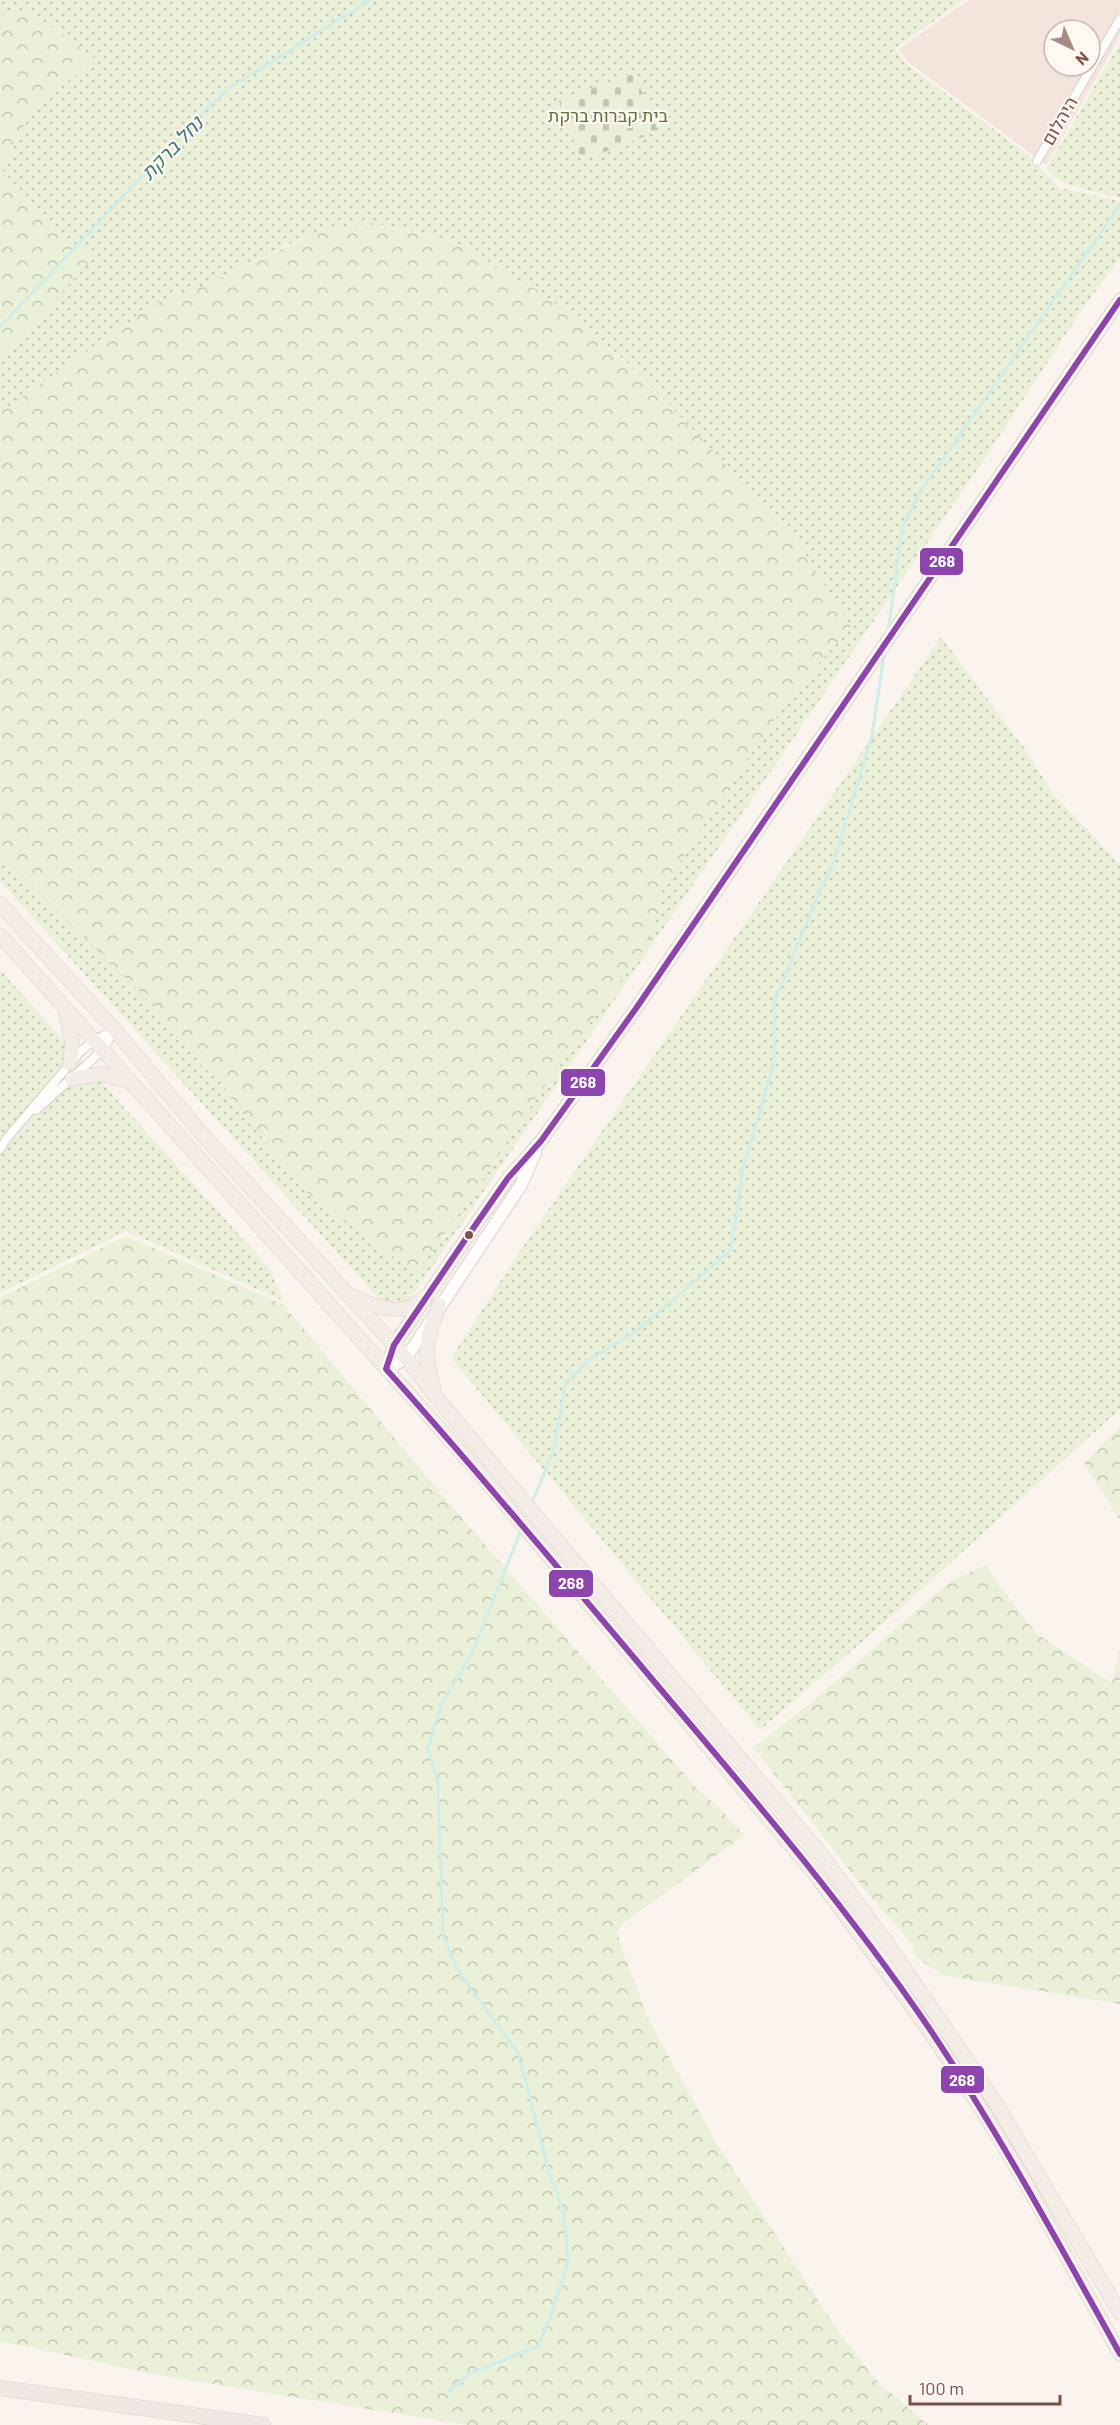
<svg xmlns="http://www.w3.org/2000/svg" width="1120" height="2425" viewBox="0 0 1120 2425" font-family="Barlow,Heebo,sans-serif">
<defs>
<pattern id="grass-dots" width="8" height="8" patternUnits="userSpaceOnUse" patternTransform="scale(1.5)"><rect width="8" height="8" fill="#ebf0d9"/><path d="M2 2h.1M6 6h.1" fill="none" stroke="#c3c5b2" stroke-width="1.8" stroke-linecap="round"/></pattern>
<pattern id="forest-crowns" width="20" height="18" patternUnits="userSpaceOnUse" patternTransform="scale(1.5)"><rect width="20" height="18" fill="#ebf0d9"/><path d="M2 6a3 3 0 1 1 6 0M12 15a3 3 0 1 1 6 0" fill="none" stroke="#c3c5b2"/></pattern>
<pattern id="cemetery-stones" width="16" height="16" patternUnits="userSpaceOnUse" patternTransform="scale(1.5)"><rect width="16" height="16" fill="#ebf0d9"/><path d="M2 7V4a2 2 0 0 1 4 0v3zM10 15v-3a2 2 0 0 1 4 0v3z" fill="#c3c5b2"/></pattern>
</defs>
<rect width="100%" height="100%" fill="#faf3ee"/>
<path fill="#f3e4dc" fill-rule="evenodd" d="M969,0H1120V37L1046,165L908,62L899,49ZM1054,30H1090V66H1054Z"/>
<path fill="url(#grass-dots)" d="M0,0H964L895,48L906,64L1028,155L1060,188L1120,201V258L1083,308L985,458L408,1302L395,1309L382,1302L0,881V857L8,861L140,992L194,1048L200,1064L221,1082L232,1100L307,1192L443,1238L534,1101L644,949L654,931L663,888L750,754L798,687L851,627L787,525L744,489L724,462L646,381L614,351L534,288L507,277L477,252L449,240L413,231L371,223L324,229L285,246L197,289L161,300L0,412V360L96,254L66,240L2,170L28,117L94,58L70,39L31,14L0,15Z
M1120,43V198L1062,183L1046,169Z
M941,637L1025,749L1053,794L1120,864V1409L893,1615L760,1730L451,1358L520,1251Z
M0,970L269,1268L284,1301L126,1231L0,1293Z"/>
<path fill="url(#forest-crowns)" d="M31,14L70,39L94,58L28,117L2,170L66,240L97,254L0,360V15Z
M371,223L449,240L477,252L507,277L534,288L570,314L646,381L724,462L744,489L787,525L851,627L798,687L750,754L663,888L654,931L644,949L534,1101L471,1197L416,1274L307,1192L232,1100L221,1082L200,1064L194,1048L140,992L8,861L0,857V412L161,300L197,289L324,229Z
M126,1236L284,1305L447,1501L698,1790L718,1807L744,1835L624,1923L617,1932L622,1949L648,2019L720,2149L834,2325L876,2380L928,2425H468L168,2377L0,2341V1298Z
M1120,1427V1520L1084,1464Z
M986,1565L998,1584L1037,1634L1112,1683L1120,1650V2004L942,1975L916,1957L912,1944L862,1886L753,1747L811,1703L936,1593L954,1579Z"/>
<path fill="url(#cemetery-stones)" d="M634,72L658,131L582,161L559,101Z"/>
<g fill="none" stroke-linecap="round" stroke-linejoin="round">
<path stroke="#cfede9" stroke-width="3" d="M0,327L199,116L228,89L370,0
M888,631L903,526L922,489L1120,205
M531,1505L553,1452L566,1382L589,1360L638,1330L731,1250L743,1168L774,1063V1003L812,909L833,864L872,736L884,655
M449,2391L469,2374L538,2346L551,2315L568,2262L564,2212L549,2172L518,2053L460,1974L443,1936L438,1783L428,1748L441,1705L473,1651L521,1530"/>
<g stroke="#d9ceca" stroke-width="10">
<path id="minor" d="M1037,161L1120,19
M36,1110L103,1050L115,1030
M0,1149L7,1138L80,1052L94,1040L115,1030"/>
</g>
<g stroke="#dbd0cc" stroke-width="14">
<path id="secondary" d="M386,1369L394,1345L465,1240L508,1178L541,1141L637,1007L1120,300
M386,1369L406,1358L521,1185L535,1153"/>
</g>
<g stroke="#dbceca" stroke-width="15">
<path id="primary" d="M0,904L115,1030L202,1134L406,1358L436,1397L819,1852L892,1950L995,2102L1120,2313
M0,935L474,1467L818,1878L928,2029L982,2110L1027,2185L1120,2354
M65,1009L72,1042L70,1063
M72,1079L100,1074L131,1082
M354,1297C369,1304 394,1314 411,1307C416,1304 422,1299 427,1295
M434,1389C422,1351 426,1342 439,1305"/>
</g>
<g stroke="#dbceca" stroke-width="16">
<path id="motorway" d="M0,2388L263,2425"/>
</g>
<use href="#minor" stroke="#fefdfc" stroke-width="8"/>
<use href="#secondary" stroke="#fefdfc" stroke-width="12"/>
<use href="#primary" stroke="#f4ece6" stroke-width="14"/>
<use href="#motorway" stroke="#f3e7e6" stroke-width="15"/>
<g stroke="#fff7f2" stroke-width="10">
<path id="bus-1" d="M1120,300L637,1007L541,1141L508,1178L465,1240L394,1345L386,1369C483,1477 575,1588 668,1698C759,1805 850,1912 929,2028C999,2133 1059,2244 1120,2354"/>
</g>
<use href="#bus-1" stroke="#8e44ad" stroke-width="6"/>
</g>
<circle fill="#7c514a" stroke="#fff7f2" stroke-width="2" cx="469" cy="1235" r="5"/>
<g text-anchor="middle" stroke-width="4.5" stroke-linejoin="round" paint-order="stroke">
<g font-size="18" fill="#59763b" stroke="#fff7f2">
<text x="608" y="122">בית קברות ברקת</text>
</g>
<g font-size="18" fill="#7c514a" stroke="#fff7f2">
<text transform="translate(1060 121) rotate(-60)" y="6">היהלום</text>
</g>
<g font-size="20" font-style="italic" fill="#397a77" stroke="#fff7f2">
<text transform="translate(172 148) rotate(-46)" y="7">נחל ברקת</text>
</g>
</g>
<g stroke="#fff7f2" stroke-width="2">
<rect x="919" y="547" width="45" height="29" rx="6" fill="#8e44ad"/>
<rect x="560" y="1068" width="46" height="29" rx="6" fill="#8e44ad"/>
<rect x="548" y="1569" width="46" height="29" rx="6" fill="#8e44ad"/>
<rect x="940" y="2065" width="45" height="29" rx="6" fill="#8e44ad"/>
</g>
<g font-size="16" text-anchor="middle" font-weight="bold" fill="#fff">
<text x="942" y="567">268</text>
<text x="583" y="1088">268</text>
<text x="571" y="1589">268</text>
<text x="962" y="2086">268</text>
</g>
<g transform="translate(1072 48) rotate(136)"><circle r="28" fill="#fff7f2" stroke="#cbb5af" stroke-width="1.5"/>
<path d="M0-4.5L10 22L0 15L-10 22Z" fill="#a88a83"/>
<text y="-9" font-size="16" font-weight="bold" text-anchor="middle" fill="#7c514a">N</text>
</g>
<path d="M910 2395v9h150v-9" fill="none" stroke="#7c514a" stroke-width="3"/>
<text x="919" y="2395" font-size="18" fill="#7c514a" stroke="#fff7f2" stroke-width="4.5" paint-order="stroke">100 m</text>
</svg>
